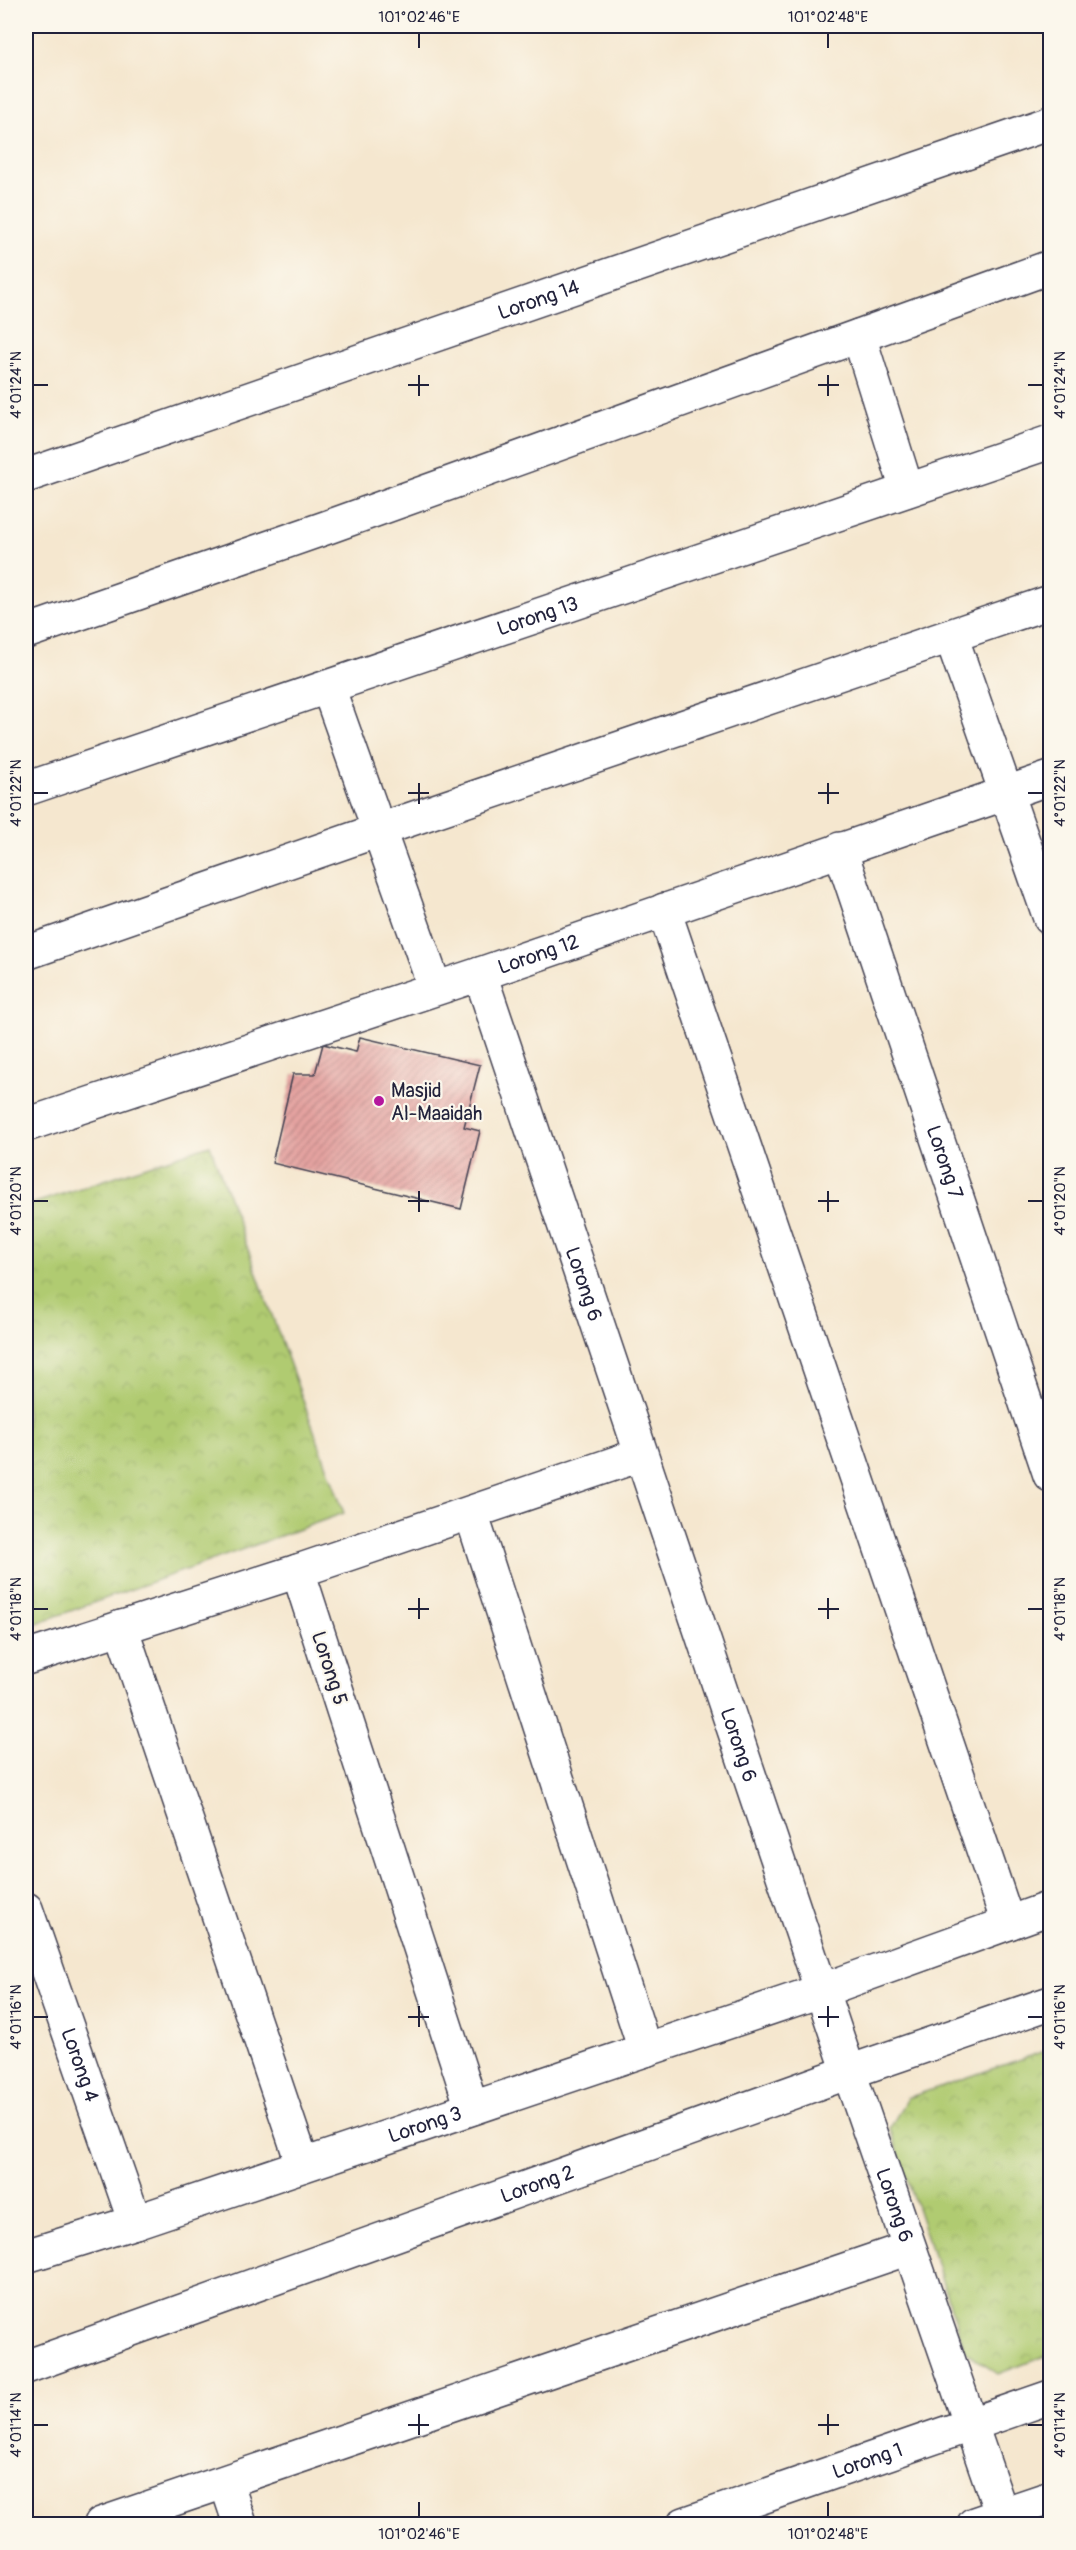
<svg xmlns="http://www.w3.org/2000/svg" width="1076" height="2550" viewBox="0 0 1076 2550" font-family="Pangolin,sans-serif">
<defs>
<pattern id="park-crowns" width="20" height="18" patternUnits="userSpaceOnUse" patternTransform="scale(1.5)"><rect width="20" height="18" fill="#b0cb71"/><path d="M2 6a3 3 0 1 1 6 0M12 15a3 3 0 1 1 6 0" fill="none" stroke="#97ae63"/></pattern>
<pattern id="building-hatch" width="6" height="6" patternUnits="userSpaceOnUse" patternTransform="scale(1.5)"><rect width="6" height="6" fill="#e5a3a0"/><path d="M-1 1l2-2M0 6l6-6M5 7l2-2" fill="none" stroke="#b98484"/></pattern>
</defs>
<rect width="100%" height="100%" fill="#fbf7ec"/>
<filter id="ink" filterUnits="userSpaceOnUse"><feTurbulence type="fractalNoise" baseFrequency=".0167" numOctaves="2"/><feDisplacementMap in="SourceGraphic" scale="12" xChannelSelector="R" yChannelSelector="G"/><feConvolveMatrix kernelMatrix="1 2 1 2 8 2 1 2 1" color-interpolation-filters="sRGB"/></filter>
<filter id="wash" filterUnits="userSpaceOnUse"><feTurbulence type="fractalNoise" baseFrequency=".008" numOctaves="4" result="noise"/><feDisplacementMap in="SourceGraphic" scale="24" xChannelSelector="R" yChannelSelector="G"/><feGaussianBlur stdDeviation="1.35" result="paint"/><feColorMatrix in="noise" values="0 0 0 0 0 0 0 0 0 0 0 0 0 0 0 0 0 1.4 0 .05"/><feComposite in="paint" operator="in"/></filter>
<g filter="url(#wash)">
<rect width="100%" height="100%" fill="#f5e7cf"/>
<path fill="url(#park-crowns)" stroke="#697656" stroke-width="1.5" d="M210,1145L344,1513L26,1627V1206Z
M1050,2049V2354L998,2374L966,2352L890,2128L907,2098Z"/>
<g id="blocks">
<path fill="url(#building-hatch)" d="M360,1037L480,1065L464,1127L480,1131L461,1209L272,1163L293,1074H315L323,1044L356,1052Z"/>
</g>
</g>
<g filter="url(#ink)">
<use href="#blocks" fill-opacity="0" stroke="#424051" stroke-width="1.5"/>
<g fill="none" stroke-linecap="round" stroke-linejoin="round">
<g stroke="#424051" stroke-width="36">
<g id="minor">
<path d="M859,336L907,490"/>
<path id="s1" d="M26,476L1050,123"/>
<path d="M26,632L328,527L1050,267"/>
<path d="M951,636L1050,918"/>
<path d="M328,687L435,988"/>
<path id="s2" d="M26,789L1050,442"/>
<path id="s3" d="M840,849L1050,1475"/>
<path d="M664,910L1008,1923"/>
<path d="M26,953L379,830L1050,602"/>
<path id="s4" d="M480,974L849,2072L1002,2515"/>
<path id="s5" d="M26,1125L480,974L1050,778"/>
<path d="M471,1513L645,2050"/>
<path d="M121,1627L303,2165"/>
<path d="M26,1658L298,1571"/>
<path id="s6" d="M26,1909L135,2222"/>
<path d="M472,2108L298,1571L640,1455"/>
<path id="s7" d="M26,2256L135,2222L823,1990L1050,1908"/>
<path id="s8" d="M26,2367L849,2072L1050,2003"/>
<path d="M226,2482L240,2524"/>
<path d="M101,2524L909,2248"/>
<path id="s9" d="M684,2524L1050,2397"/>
<path d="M974,2524L1050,2498"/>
</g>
</g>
<use href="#minor" stroke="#fff" stroke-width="33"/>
</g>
</g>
<path fill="none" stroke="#22223b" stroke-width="2" d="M419,33V48M828,33V48M419,375V396M828,375V396M33,385H48M408,385H429M818,385H839M1028,385H1043M419,783V804M828,783V804M33,793H48M408,793H429M818,793H839M1028,793H1043M419,1191V1212M828,1191V1212M33,1201H48M408,1201H429M818,1201H839M1028,1201H1043M419,1598V1619M828,1598V1619M33,1609H48M408,1609H429M818,1609H839M1028,1609H1043M419,2006V2027M828,2006V2027M33,2017H48M408,2017H429M818,2017H839M1028,2017H1043M419,2414V2435M828,2414V2435M33,2425H48M408,2425H429M818,2425H839M1028,2425H1043M419,2502V2517M828,2502V2517"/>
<circle fill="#b5179e" stroke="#fbf7ec" stroke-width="2" cx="379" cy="1101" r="6"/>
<g text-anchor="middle" stroke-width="4.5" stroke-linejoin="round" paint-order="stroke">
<g font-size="20" fill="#22223b" stroke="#fbf7ec">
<text dy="7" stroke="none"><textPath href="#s1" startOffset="542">Lorong 14</textPath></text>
<text dy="7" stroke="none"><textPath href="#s2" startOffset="540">Lorong 13</textPath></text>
<text dy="7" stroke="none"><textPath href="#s5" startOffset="540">Lorong 12</textPath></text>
<text dy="7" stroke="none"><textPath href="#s3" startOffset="330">Lorong 7</textPath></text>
<text dy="7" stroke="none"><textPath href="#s4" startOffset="327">Lorong 6</textPath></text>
<text transform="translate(330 1668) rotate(72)" y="7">Lorong 5</text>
<text dy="7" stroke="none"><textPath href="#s4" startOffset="813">Lorong 6</textPath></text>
<text dy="7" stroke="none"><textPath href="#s6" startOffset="165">Lorong 4</textPath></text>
<text dy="7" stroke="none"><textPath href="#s7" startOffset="420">Lorong 3</textPath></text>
<text dy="7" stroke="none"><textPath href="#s8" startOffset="543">Lorong 2</textPath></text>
<text dy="7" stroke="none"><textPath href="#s4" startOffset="1299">Lorong 6</textPath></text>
<text dy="7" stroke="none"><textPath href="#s9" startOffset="194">Lorong 1</textPath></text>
</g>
<g font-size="20" fill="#22223b" stroke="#fbf7ec" text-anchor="start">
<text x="391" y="1097">Masjid<tspan x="391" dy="23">Al-Maaidah</tspan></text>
</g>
</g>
<rect width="1076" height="2550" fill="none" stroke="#fbf7ec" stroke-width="66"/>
<rect x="33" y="33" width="1010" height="2484" fill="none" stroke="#22223b" stroke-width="2"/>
<g font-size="15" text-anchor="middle" fill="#22223b">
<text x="419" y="22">101°02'46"E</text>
<text x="828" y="22">101°02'48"E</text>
<text transform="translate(16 385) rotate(-90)" y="5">4°01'24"N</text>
<text transform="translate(1060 385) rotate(-90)" y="5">4°01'24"N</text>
<text transform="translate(16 793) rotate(-90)" y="5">4°01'22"N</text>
<text transform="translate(1060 793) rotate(-90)" y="5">4°01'22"N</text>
<text transform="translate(16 1201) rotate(-90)" y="5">4°01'20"N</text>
<text transform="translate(1060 1201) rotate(-90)" y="5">4°01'20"N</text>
<text transform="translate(16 1609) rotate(-90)" y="5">4°01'18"N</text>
<text transform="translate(1060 1609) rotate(-90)" y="5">4°01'18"N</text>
<text transform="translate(16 2017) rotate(-90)" y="5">4°01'16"N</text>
<text transform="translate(1060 2017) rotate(-90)" y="5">4°01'16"N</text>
<text transform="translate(16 2425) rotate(-90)" y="5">4°01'14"N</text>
<text transform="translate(1060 2425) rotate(-90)" y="5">4°01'14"N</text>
<text x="419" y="2539">101°02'46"E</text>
<text x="828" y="2539">101°02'48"E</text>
</g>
</svg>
